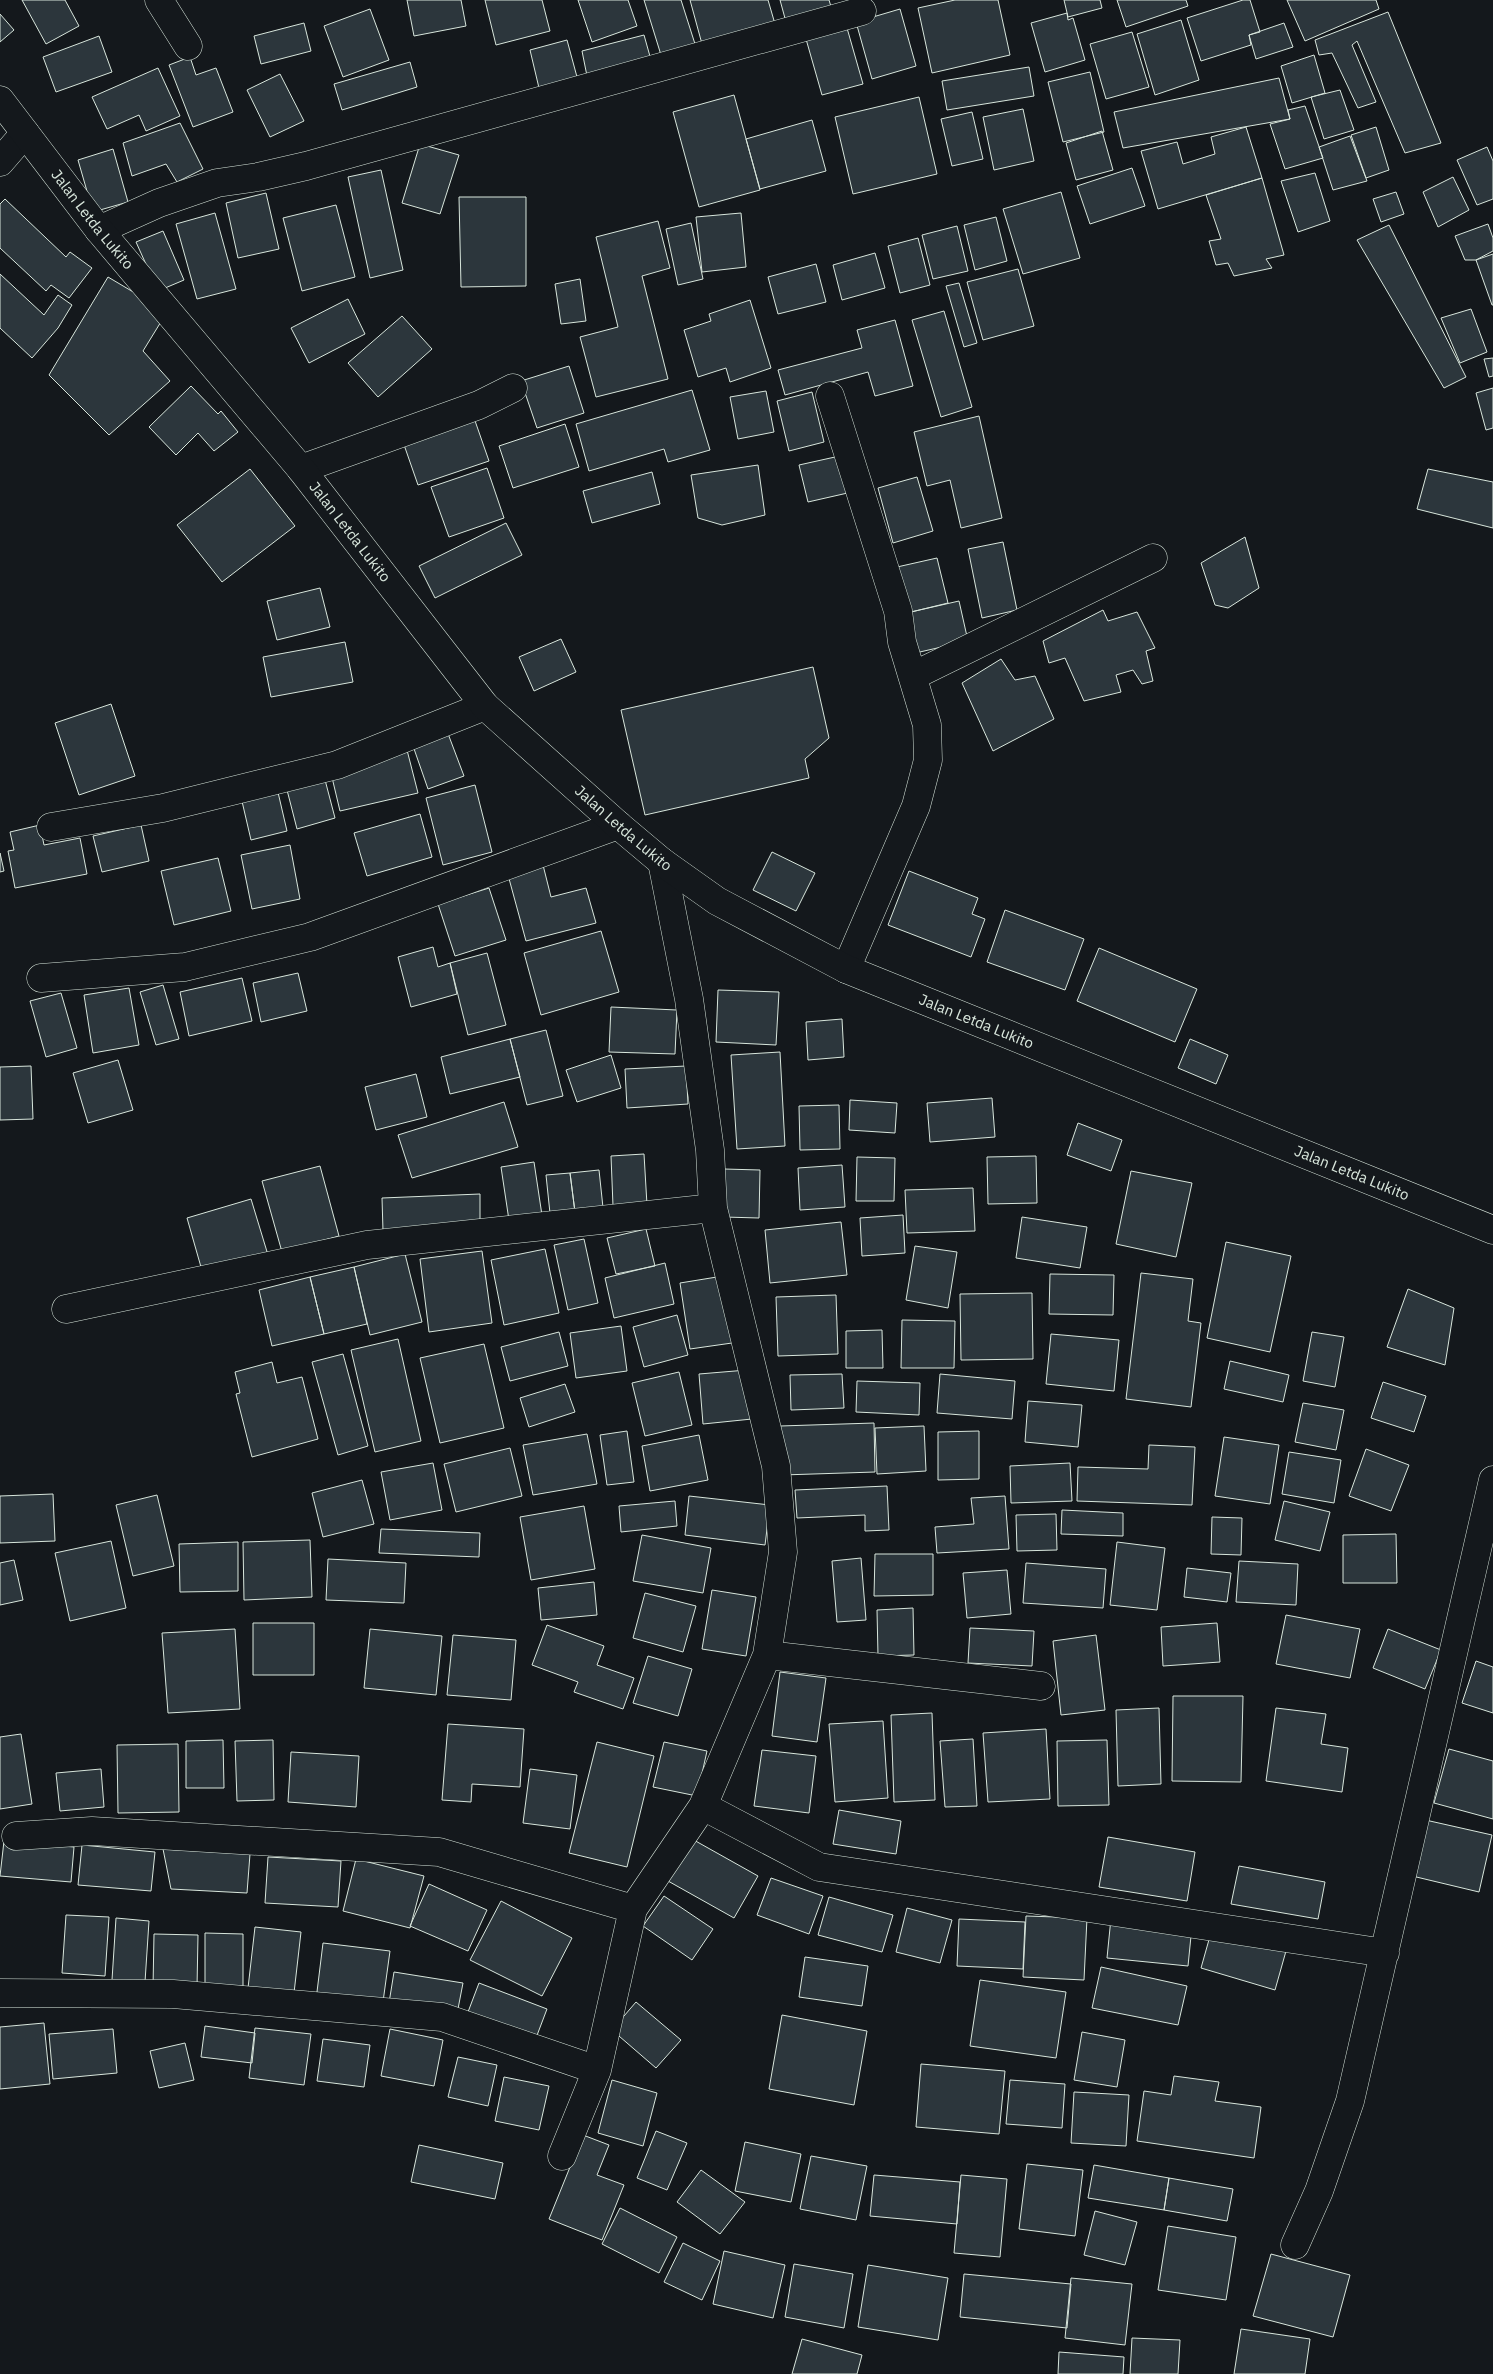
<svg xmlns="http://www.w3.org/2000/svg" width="1493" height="2374" viewBox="0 0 1493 2374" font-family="'IBM Plex Sans',sans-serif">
<rect width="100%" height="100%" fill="#14181c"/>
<path fill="#2c363c" stroke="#d8e6dc" d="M22,0H65L79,26L46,44Z
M407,0H461L466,26L414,36Z
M485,0H542L550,31L496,45Z
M578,0H628L637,26L592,42Z
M644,0H681L695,44L661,55Z
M690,0H768L775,24L702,44Z
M780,0H829L832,10L786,22Z
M955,0H998L1010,55L932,73L918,8Z
M1064,0H1100L1102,8L1068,17Z
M1117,0H1186L1188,6L1126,27Z
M1243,0H1250L1260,32L1249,35L1251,45L1201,61L1187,18Z
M1287,0H1376L1379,9L1305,41Z
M370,9L389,60L343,77L324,26Z
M900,9L916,66L872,79L856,22Z
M1388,12L1441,143L1405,153L1357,41L1352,45L1376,102L1358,108L1332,53L1319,55L1315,40Z
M1067,13L1068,20L1073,18L1085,60L1045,72L1031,23Z
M0,14L14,30L0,42Z
M1181,20L1199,80L1155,95L1137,34Z
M304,23L311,51L261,64L254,36Z
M1284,23L1293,47L1256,59L1249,35Z
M847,28L863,84L822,95L806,39Z
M1132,32L1149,87L1106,99L1090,44Z
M644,35L651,60L587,76L582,51Z
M99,36L112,72L56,92L43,57Z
M567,40L577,77L539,88L530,50Z
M1314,55L1325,93L1292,103L1281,66Z
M190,57L196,75L216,68L233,112L193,127L169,65Z
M410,62L417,87L342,110L334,84Z
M1029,67L1034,96L947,110L942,81Z
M158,68L180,116L146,131L139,115L107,129L92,97Z
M1090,72L1104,132L1063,142L1048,82Z
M280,74L304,121L270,137L247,90Z
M1279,78L1290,119L1123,148L1114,112Z
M1340,90L1354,130L1324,139L1311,97Z
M734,95L760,190L699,207L673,112Z
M919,97L937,174L853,194L835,117Z
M1305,106L1323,158L1285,169L1270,124L1290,119L1288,110Z
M1023,109L1034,161L994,170L983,117Z
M972,112L983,159L952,166L941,119Z
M812,120L826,171L760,189L746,139Z
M180,123L203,169L177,182L166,164L132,176L123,143Z
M1246,127L1262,178L1158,209L1141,151L1177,142L1183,164L1215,154L1211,137Z
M1376,127L1389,170L1366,178L1351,135Z
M1102,131L1113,170L1076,180L1066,143Z
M1350,136L1367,181L1333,190L1319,147Z
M420,144L459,155L440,214L402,203Z
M1487,147L1493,161V199L1477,205L1457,160Z
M113,149L128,202L93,212L78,160Z
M1132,168L1145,206L1090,224L1077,186Z
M381,170L403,270L370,278L348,177Z
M1315,173L1330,221L1298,232L1281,181Z
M1453,177L1469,210L1438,227L1423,192Z
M1262,178L1284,255L1266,259L1272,268L1234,276L1228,263L1216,265L1209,241L1221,239L1206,195Z
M1061,192L1080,258L1023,274L1003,209Z
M1396,192L1404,214L1381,222L1373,199Z
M266,193L279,249L238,258L226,203Z
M459,197H526V286L461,287Z
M5,199L66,257L70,252L92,268L69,298L51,285L46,291L0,248V204Z
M336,205L355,277L302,291L283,218Z
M215,213L236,289L197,299L176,224Z
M741,213L746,267L702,272L696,217Z
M996,217L1007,261L975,270L964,225Z
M658,221L670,268L642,276L668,379L596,397L580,337L618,327L596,237Z
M691,223L703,279L678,285L666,229Z
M1488,224L1493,238V251L1476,260H1465L1455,236Z
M1389,225L1466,377L1444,388L1357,240Z
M957,226L968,271L933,279L922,235Z
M163,231L184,280L158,291L136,242Z
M918,238L930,285L900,293L888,246Z
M875,253L885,288L842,300L833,265Z
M1493,254V305H1492L1476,260Z
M816,264L826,302L778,314L768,277Z
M1018,269L1034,326L983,340L967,282Z
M0,274L44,315L58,295L72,305L58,328L32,358L0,328Z
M108,277L167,312L143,351L170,381L109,435L49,375Z
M580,279L586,321L561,324L555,284Z
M959,283L977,343L964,347L946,286Z
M348,299L365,334L309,363L291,328Z
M750,300L771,368L730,382L726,368L698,377L684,330L711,321L709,314Z
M1471,309L1487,352L1460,363L1441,318Z
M944,311L972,407L941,417L912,320Z
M402,316L432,349L378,397L348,363Z
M895,320L913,386L875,396L868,372L785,395L778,370L862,348L857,330Z
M1493,358V376L1489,377L1484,359Z
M569,366L584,413L537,428L521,381Z
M191,386L218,414L221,411L238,432L214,451L198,433L176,455L149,427Z
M1493,388V428L1486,430L1476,393Z
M692,390L710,450L668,462L664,449L589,471L576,424Z
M766,391L774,432L738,439L730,397Z
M812,392L824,442L789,451L777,401Z
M473,415L489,461L418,485L402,439Z
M979,416L1002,518L961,528L950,480L927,486L914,432Z
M565,424L579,467L513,488L499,446Z
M844,455L852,492L808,502L799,465Z
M758,465L765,515L722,525L698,518L691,475Z
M487,468L504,518L449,537L431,487Z
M250,469L295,526L222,582L177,525Z
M1428,469L1493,482V528L1417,509Z
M652,472L660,504L592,523L583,491Z
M917,477L933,531L893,543L878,488Z
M506,523L522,555L435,598L419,566Z
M1245,537L1259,588L1228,608L1215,605L1201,563Z
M1003,542L1017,610L982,618L968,549Z
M937,558L948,603L907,613L897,567Z
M320,588L330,627L277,640L267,601Z
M959,601L968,641L911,654L902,614Z
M1103,610L1108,621L1137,612L1155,648L1146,651L1153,681L1142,684L1133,670L1116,675L1121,692L1084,701L1065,658L1049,663L1043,641Z
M561,639L576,672L534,691L519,657Z
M345,642L353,682L271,697L263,657Z
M1001,659L1015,680L1035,676L1054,719L993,751L962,683Z
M813,667L829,738L805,759L809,778L645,815L621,710Z
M111,704L135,776L79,795L55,723Z
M447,731L464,776L428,789L412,743Z
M407,750L418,793L340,811L330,769Z
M324,776L335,818L297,829L286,786Z
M475,785L492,852L443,865L426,798Z
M277,788L287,831L251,840L241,797Z
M420,814L432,857L367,876L354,833Z
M40,825L44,845L80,838L87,874L15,888L8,851L14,850L10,832Z
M141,825L149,861L102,872L93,836Z
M290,845L300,899L252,909L241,855Z
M772,852L815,873L796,911L753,890Z
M0,853L4,871L0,872Z
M218,858L231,911L174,925L161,871Z
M543,865L551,897L586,888L596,923L526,941L508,875Z
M909,871L978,898L972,914L985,919L971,957L888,925Z
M489,888L506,940L455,956L438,904Z
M1005,910L1084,939L1065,990L987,962Z
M601,931L619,992L541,1015L524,953Z
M433,947L438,967L450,963L457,994L411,1007L398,957Z
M1099,948L1197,989L1175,1042L1077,1001Z
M487,953L506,1025L468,1035L450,963Z
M298,973L307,1011L261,1022L253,983Z
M242,978L252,1021L189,1036L180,992Z
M163,985L179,1039L156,1045L140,992Z
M129,988L139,1045L93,1053L84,995Z
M718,990L779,992L776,1045L716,1042Z
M61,993L77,1048L46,1057L30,1001Z
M611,1007L677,1010L675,1054L609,1052Z
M842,1019L844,1057L808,1060L806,1022Z
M546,1030L563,1096L527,1105L510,1039Z
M510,1039L520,1077L450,1094L441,1057Z
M1190,1039L1228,1055L1216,1084L1178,1068Z
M780,1052L785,1146L737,1149L731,1055Z
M611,1055L621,1088L577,1102L566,1070Z
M118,1060L133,1110L88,1123L73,1073Z
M31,1066L33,1119L0,1120V1067Z
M686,1066L688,1104L627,1108L625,1069Z
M416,1074L427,1117L376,1130L365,1087Z
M992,1098L995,1137L930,1142L927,1103Z
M850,1100L897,1103L895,1133L849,1130Z
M504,1102L518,1147L412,1178L398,1135Z
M839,1105L840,1149L800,1150L799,1106Z
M1078,1123L1122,1140L1111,1171L1067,1155Z
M644,1154L647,1205L613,1206L611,1156Z
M1036,1156L1037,1203L988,1204L987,1157Z
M857,1157L895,1158L894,1201H856Z
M534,1162L543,1222L510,1227L501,1167Z
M842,1165L845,1207L800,1210L798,1168Z
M320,1166L339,1236L282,1252L262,1181Z
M724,1169L760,1170L759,1218L724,1217Z
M599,1170L604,1217L576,1220L570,1173Z
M1131,1171L1192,1183L1176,1257L1116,1244Z
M570,1173L576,1220L551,1223L546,1175Z
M973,1188L975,1231L907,1233L905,1190Z
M480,1194V1228L383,1231L382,1198Z
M251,1199L268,1255L203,1274L187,1218Z
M903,1215L905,1253L862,1256L860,1218Z
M1022,1217L1087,1227L1080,1268L1016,1258Z
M841,1222L847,1275L770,1283L765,1230Z
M646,1229L655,1266L616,1274L607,1238Z
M584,1239L598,1303L568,1310L554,1245Z
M1226,1242L1291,1256L1270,1352L1207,1338Z
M915,1246L957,1252L948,1308L906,1300Z
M545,1249L559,1313L504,1325L491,1260Z
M482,1251L492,1323L429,1332L420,1259Z
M405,1254L422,1322L370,1335L354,1267Z
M665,1263L674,1304L614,1318L605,1278Z
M354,1267L367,1324L324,1334L310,1277Z
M1141,1273L1193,1279L1188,1321L1201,1323L1191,1407L1126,1399Z
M1050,1274L1114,1275L1113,1315L1049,1314Z
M723,1276L732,1343L690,1349L680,1283Z
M310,1277L324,1334L272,1346L259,1290Z
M1408,1289L1454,1308L1445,1365L1387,1347Z
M1032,1293L1033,1359L961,1360L960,1294Z
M836,1295L838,1354L778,1356L776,1297Z
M677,1315L688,1355L644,1367L633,1327Z
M902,1320L955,1321L954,1368H901Z
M621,1326L627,1371L576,1378L570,1333Z
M882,1330L883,1368H846V1331Z
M559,1332L568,1366L510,1381L501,1347Z
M1312,1332L1344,1337L1335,1387L1303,1381Z
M1051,1334L1119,1340L1114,1391L1046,1384Z
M398,1339L421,1441L375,1452L351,1350Z
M484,1344L504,1428L440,1443L420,1358Z
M343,1354L368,1446L338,1455L312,1362Z
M1230,1361L1289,1375L1283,1402L1224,1389Z
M272,1362L277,1383L302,1377L318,1439L252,1457L236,1394L240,1393L235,1372Z
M747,1370L752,1419L703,1424L699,1374Z
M679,1372L692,1425L645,1436L632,1383Z
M842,1374L844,1408L791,1410L790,1375Z
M940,1374L1015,1381L1012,1419L937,1413Z
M857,1381L920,1383L919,1415L856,1412Z
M1383,1382L1426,1396L1414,1432L1371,1418Z
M565,1384L575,1412L529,1427L520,1398Z
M1028,1401L1082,1405L1078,1447L1025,1442Z
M1303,1403L1344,1410L1336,1450L1295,1442Z
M874,1423L875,1472L782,1475L780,1426Z
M924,1426L926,1471L877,1474L875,1428Z
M627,1431L634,1482L607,1485L600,1435Z
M979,1431V1479L938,1480V1432Z
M587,1434L597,1484L533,1495L523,1445Z
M699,1435L708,1480L650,1491L642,1446Z
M1224,1437L1279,1445L1270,1504L1215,1496Z
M1149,1445L1195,1447L1192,1505L1077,1501L1078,1467L1148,1469Z
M510,1448L522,1496L456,1512L444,1464Z
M1366,1449L1409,1465L1391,1511L1349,1496Z
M1289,1452L1341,1460L1334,1503L1282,1494Z
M433,1463L442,1510L390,1520L381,1472Z
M1070,1463L1072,1501L1011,1503L1010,1466Z
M362,1480L374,1524L323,1537L312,1493Z
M887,1486L889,1530L865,1531V1515L797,1518L795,1490Z
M53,1494L55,1541L0,1543V1496Z
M157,1495L174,1566L133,1576L116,1505Z
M689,1496L770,1505L765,1545L685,1535Z
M1005,1496L1009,1549L937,1553L935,1527L974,1524L971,1498Z
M675,1501L677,1526L621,1532L619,1506Z
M1284,1501L1330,1512L1320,1551L1275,1540Z
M584,1506L595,1569L531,1580L520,1517Z
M1062,1510L1123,1513V1536L1061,1534Z
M1056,1514L1057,1550L1017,1551L1016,1515Z
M1212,1517L1242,1518L1241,1555L1211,1554Z
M381,1529L480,1533L479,1557L379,1553Z
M1396,1534L1397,1583H1343V1535Z
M642,1535L711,1548L703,1593L633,1581Z
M310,1540L312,1597L244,1600L243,1542Z
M111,1541L126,1608L70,1621L55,1553Z
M238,1542V1591L180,1592L179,1544Z
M1117,1542L1165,1548L1157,1610L1110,1605Z
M875,1554H933V1595L874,1596Z
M861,1558L866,1620L837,1622L832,1561Z
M328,1559L406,1563L404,1603L326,1600Z
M14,1560L23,1600L0,1605V1563Z
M1239,1561L1298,1564L1296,1605L1236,1602Z
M1026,1563L1106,1569L1103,1608L1023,1603Z
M1187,1568L1231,1573L1227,1602L1184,1597Z
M1007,1570L1011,1614L967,1618L963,1573Z
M594,1582L597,1615L541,1620L538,1588Z
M712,1590L756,1597L746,1656L702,1649Z
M645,1593L696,1606L683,1652L633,1638Z
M913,1608L914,1655L878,1656L877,1610Z
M1286,1615L1360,1629L1350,1678L1276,1664Z
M253,1623H314V1675H253Z
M1217,1623L1220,1662L1163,1666L1161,1627Z
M547,1625L604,1646L597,1665L634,1678L623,1709L574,1692L578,1682L532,1665Z
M970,1628L1034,1631L1032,1666L968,1663Z
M235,1629L240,1709L168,1713L162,1633Z
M370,1629L442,1636L436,1695L364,1688Z
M1388,1629L1441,1650L1425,1689L1373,1668Z
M453,1635L516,1640L511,1700L447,1695Z
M1096,1635L1105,1710L1061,1715L1053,1641Z
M648,1656L692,1669L678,1716L633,1703Z
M1476,1661L1493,1667V1713L1462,1703Z
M780,1672L826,1678L817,1742L772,1736Z
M1173,1696H1243L1241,1782L1172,1781Z
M1159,1708L1161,1784L1118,1786L1116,1710Z
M1276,1708L1326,1714L1321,1744L1348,1748L1342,1792L1266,1781Z
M932,1713L935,1800L894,1802L891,1715Z
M883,1721L888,1798L835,1802L829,1724Z
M448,1724L524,1729L520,1787L472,1784L471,1802L442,1800Z
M1046,1729L1050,1799L988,1802L983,1733Z
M21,1734L32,1804L0,1809V1737Z
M973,1739L977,1806L945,1807L940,1741Z
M223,1740L224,1788H186V1741Z
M273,1740L274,1800L237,1801L235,1741Z
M1107,1740L1109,1805L1058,1806L1057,1741Z
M597,1742L654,1756L627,1867L569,1853Z
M664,1742L707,1751L697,1796L653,1787Z
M178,1744L179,1812L118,1813L117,1745Z
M1449,1749L1493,1761V1819L1434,1803Z
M762,1750L816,1756L809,1813L754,1806Z
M291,1752L359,1756L356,1807L288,1802Z
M101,1769L104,1807L60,1811L56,1773Z
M530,1769L577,1775L570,1829L523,1823Z
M839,1810L901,1821L896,1854L833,1844Z
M1421,1819L1492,1835L1479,1892L1408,1875Z
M1108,1837L1195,1852L1187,1901L1099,1887Z
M692,1839L758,1876L734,1918L668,1881Z
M4,1841L74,1847L71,1882L0,1876Z
M82,1845L155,1852L151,1891L78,1885Z
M163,1849L250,1854L247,1893L171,1889Z
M268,1857L341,1861L338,1907L265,1903Z
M356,1859L424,1876L410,1928L343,1911Z
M1239,1866L1325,1882L1318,1919L1231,1904Z
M771,1878L823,1896L809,1934L757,1915Z
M429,1884L487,1910L468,1951L410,1926Z
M664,1896L713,1929L692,1960L643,1926Z
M829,1897L893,1915L882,1952L818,1935Z
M501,1901L572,1938L542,1996L470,1960Z
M907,1908L952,1920L940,1963L896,1952Z
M66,1915L109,1917L105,1976L62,1973Z
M1026,1916L1087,1918L1084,1980L1023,1977Z
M116,1918L149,1921L145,1982L112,1980Z
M1111,1918L1192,1926L1188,1966L1107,1958Z
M959,1919L1025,1922L1023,1969L957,1966Z
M255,1927L301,1932L294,1993L248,1988Z
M1212,1929L1286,1951L1275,1990L1201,1968Z
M205,1933L243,1934V1986L205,1985Z
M154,1934L198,1935L197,1988H153Z
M323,1943L390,1951L382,2009L316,2000Z
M805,1957L868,1966L862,2006L799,1997Z
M1101,1967L1187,1986L1178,2025L1092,2008Z
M394,1972L463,1983L457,2014L389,2003Z
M980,1980L1066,1992L1056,2058L970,2046Z
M479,1983L547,2009L536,2038L468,2012Z
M636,2002L681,2040L656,2068L612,2030Z
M782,2015L867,2031L854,2105L769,2089Z
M44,2023L50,2084L0,2089V2027Z
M205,2026L255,2033L252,2063L201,2057Z
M255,2028L311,2034L304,2085L249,2078Z
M113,2029L117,2073L53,2079L49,2034Z
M390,2029L443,2040L434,2086L381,2076Z
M1082,2032L1125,2040L1117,2087L1074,2080Z
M323,2039L370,2045L364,2087L317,2081Z
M185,2043L194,2080L159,2088L150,2051Z
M458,2057L497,2065L488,2106L448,2097Z
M921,2064L1005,2071L999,2134L916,2127Z
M1174,2076L1219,2082L1215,2101L1261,2107L1254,2158L1137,2141L1144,2091L1171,2095Z
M504,2077L549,2086L539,2130L495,2121Z
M612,2080L657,2093L643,2146L598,2133Z
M1010,2080L1065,2084L1062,2128L1006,2124Z
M1074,2092L1129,2095L1126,2146L1071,2143Z
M656,2131L687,2143L667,2190L637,2178Z
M583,2135L609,2145L597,2175L624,2185L602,2240L549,2219Z
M745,2142L801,2154L791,2202L735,2191Z
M419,2145L503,2163L495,2199L411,2182Z
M811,2156L867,2166L856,2220L800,2209Z
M1027,2164L1083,2170L1075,2236L1019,2229Z
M1094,2165L1169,2178L1164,2210L1088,2198Z
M701,2170L745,2202L720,2234L677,2202Z
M874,2175L960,2182L957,2224L870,2216Z
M961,2175L1007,2179L1000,2257L954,2253Z
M1169,2178L1233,2189L1227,2221L1164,2210Z
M620,2208L677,2237L659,2273L602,2244Z
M1095,2211L1137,2222L1125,2265L1084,2255Z
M1168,2226L1236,2237L1226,2300L1158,2290Z
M683,2243L720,2261L702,2300L664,2282Z
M724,2251L785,2265L773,2318L713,2304Z
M1271,2254L1350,2275L1333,2337L1253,2316Z
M794,2264L853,2274L844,2328L785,2317Z
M868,2265L948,2278L938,2340L858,2327Z
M964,2274L1071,2284L1067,2328L960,2317Z
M1071,2278L1132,2284L1125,2345L1065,2338Z
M1241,2329L1310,2339L1305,2374H1234Z
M1132,2338L1180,2340L1178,2374H1130Z
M802,2339L862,2355L857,2374H792Z
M1059,2352L1124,2357L1123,2374H1058Z"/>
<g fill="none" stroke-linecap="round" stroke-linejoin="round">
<g stroke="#d8e6dc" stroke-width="29">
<path id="minor" d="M159,0L188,46
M0,162L25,133
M99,230L159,203L217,183L258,177L306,166L862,11
M830,396L898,611L902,642L927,725L928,760L916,806L846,969
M301,469L479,405L513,388
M913,676L1153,558
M51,827L163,808L337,765L485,706
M41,978L185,967L310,937L618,825
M66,1309L367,1245L713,1208
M767,1655L1041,1686
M703,1806L819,1867L1385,1953
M16,1836L92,1831L439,1852L633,1909
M0,1993L173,1994L442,2017L597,2070
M562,2156L597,2070L633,1909L703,1806L767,1655L783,1552L776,1466L713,1208L710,1150L689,999L662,862
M1295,2245L1319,2191L1350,2101L1493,1480"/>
</g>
<g stroke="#d8e6dc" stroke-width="29">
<g id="tertiary">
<path id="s1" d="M0,100L99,230L301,469L485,706L618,825L662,862L717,901L846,969L1493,1230"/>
</g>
</g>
<use href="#minor" stroke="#14181c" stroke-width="28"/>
<use href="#tertiary" stroke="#14181c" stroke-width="28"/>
</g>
<g text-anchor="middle" stroke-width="4" stroke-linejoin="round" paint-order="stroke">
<g font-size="15" fill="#d8e6dc" stroke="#14181c">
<text dy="5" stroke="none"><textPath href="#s1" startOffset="151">Jalan Letda Lukito</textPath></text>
<text dy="5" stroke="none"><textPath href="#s1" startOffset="556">Jalan Letda Lukito</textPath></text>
<text dy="5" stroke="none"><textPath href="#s1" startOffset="961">Jalan Letda Lukito</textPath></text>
<text dy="5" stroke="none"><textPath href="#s1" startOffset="1366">Jalan Letda Lukito</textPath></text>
<text dy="5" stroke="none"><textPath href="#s1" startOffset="1771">Jalan Letda Lukito</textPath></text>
</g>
</g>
</svg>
